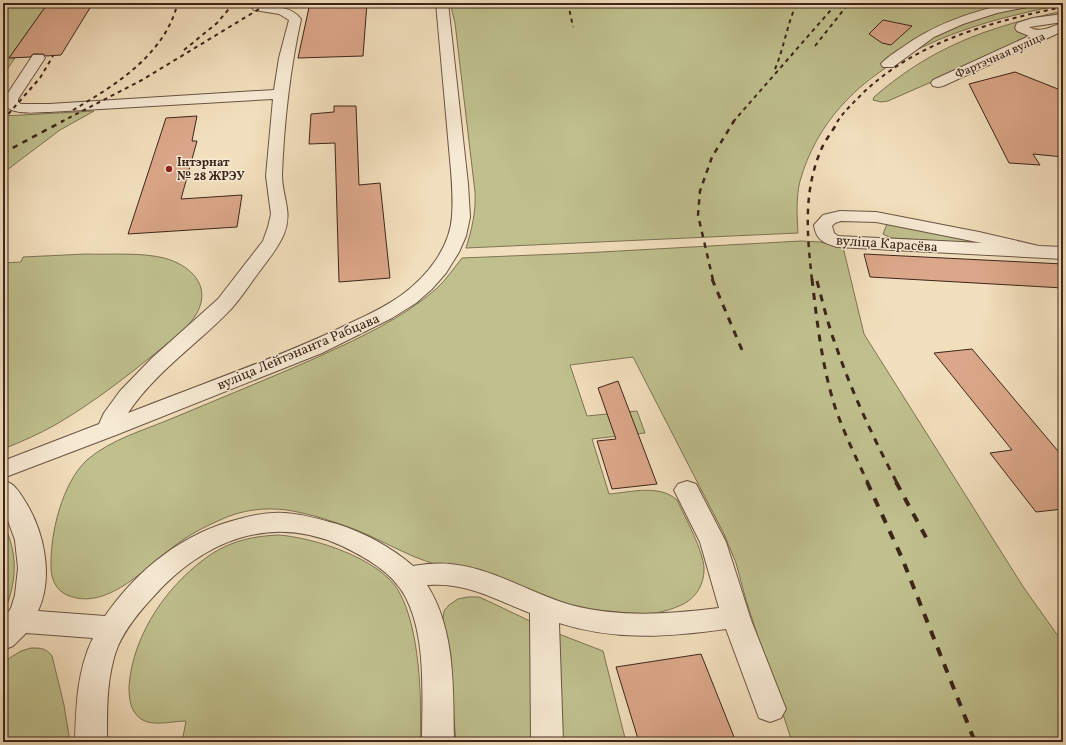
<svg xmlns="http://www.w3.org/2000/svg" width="1066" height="745" viewBox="0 0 1066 745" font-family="Vollkorn,serif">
<rect width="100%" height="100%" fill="#f2dfbd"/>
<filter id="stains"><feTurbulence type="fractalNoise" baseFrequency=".005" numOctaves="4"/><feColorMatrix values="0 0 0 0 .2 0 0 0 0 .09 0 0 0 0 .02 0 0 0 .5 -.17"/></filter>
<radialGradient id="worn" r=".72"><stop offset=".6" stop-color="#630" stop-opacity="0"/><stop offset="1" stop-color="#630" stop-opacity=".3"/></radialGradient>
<path fill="#bfc08e" stroke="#7e7254" d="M3,3H48L9,58H15L3,75Z
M450,3H1063V5C957,24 833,65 800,181C796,197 797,216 798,233L466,248C472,229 476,212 475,192L455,23Z
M1063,11V16L1028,22V35L1030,37L1027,40L888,101L881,102L873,100L874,97C933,46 988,27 1063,11Z
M94,111L60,130L3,173V116Z
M887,224L976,241L971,243L891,238L883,234Z
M801,241L820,242L843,247L864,334L1024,588L1063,643V742H792L746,600L736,563L724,534L633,357L570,365L587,416L637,411L645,433L592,439L609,494C632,492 659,484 677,500C685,517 704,552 704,569C704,587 694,600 679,606C625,630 546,597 493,581C467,573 440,567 415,557C396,549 378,539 359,531C336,522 311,514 287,510C264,507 241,510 220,520C204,527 187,536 173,547C145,568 106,612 67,595C56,590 51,579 51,567C50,534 62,483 87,460C111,439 145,430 173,418C221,398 270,378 318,357C359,338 402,319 436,289C446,280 454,268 462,258L583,253Z
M86,254C111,255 139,252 164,258C190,265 212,285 197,313C189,327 175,337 163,347C130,374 93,403 55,425C39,434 21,442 3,449V263L21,262L23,257Z
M3,523C19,555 17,582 3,615Z
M279,535C315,538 378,558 398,590C420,627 422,699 420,742H182L186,721C173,721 152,727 141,719C130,711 129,699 129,686C133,633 169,582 213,553C234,540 255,536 279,535Z
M468,597H479L488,601L551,631L603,651L626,742H456L450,674L443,620L444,611L449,605L458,599Z
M31,648C41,648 46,648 52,656L64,705L70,742H3V662L21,651Z"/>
<path fill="#dba78a" stroke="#3d251a" d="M48,3H93L61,55L46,56L43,54H33L30,57L9,58Z
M310,3H367L363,56L298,58Z
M883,20L912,26L891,45L882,43L869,34Z
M1015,72L1063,91V157L1033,154L1040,165L1009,163L969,84Z
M334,106H356L359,185L380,183L390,278L339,282L335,143L309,144L311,114L334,112Z
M197,116L192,141H197L181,199L242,195L237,227L128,234L166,118Z
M864,254L1063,264V288L870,277Z
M972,349L1063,457V509L1036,512L990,453L1012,450L934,353Z
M618,381L657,484L612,489L597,441L616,439L598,388Z
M701,654L736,742H639L616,667Z"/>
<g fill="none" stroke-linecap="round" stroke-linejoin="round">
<g stroke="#6a5443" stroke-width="2">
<path id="minor" d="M249,3H261L263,5C277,7 292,7 301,19C290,70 284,122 282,175C282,197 293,211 284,234C278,248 268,260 259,272C250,284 242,297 232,308C198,344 156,371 128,413C198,385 270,361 338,329C360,318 383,309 403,294C427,276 450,248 452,216C454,190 450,163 448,137C444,92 440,48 436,3H448L468,184L470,217L466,236L459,252L446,273L432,289L416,303L392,318L322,353L116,435L3,478V461L99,424L104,413L120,391L152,358L218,299L263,241L268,227L271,214L266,176L273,99L49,112C36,112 4,117 4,99L33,55H43L45,58L18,99V102L21,104H49L274,90L279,58L289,20L279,14L254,10Z
M1013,3H1039L1037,5L997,13L963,24L934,37L893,67H883L881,64C886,58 894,53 900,49C934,24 972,11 1013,3Z
M1063,14V22L1029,27C1041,34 1051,26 1063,23V31L943,86L938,87L933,86L931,83L933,80L1029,36L1017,31L1015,28L1017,23L1033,18Z
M840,211L876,212L979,232L1039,246L1063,247V259L837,247C824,243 816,240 814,225L823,215ZM841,221L876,222L982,243L838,236L834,233L832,226L835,223Z
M3,480C15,484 18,490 25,501C44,531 54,577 38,611L105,616C138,569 183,533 239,519C253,515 269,512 284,513C302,514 319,519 337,524C365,533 391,547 413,566C425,564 438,563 450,564C493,568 530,593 571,605C620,618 669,614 719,608L700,542L674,490L678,484L687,481L696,484L726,542L751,620L786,709L781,718L770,722L759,718L726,629C668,637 616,641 559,623L563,742H531L530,613C496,600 467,582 429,585H427C456,630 453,690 454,742H422C422,697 427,637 405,596C392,572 365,557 342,546C270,513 203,541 153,597C139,612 126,628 118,646C106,676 107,711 107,742H75C76,707 77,670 93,638L26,633L13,646L3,650V620L11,608L15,595L18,568L15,540L3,507Z"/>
</g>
<use href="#minor" fill="#f7ead4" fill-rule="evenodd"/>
<path stroke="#3d251a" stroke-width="2" stroke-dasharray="4 4" stroke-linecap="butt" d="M568,3L573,27
M815,46L849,3
M184,50L217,23L234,3
M775,69C784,48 787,24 797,3
M73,110C114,86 161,57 176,9
M3,120L40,78L53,56
M61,122L142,80L269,3
M733,122L837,3
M837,122C843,113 850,106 857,99C911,43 989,22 1063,7"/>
<path stroke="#3d251a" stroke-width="2.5" stroke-dasharray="5.5 5.5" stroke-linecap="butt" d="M3,153L63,121
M713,280L698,215L700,191L712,157L734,121
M812,280C807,235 803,192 821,150C825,140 833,131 838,121"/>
<path stroke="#3d251a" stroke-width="3" stroke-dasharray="7 7" stroke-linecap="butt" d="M712,279L742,350
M812,279C817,322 822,366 835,407C844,433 856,458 868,483
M817,281C823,303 828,325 836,346C852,393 874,439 897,483"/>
<path stroke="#3d251a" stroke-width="4" stroke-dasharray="9 9" stroke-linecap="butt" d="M867,482L902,558L975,742
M896,482L928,541"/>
</g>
<circle fill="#8f2418" stroke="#f7ead4" stroke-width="1.5" cx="169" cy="169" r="4"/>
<g text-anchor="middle" stroke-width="3" stroke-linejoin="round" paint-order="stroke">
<g font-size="12" fill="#3d251a" stroke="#f7ead4">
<text transform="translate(1000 55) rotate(-24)" y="4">Фартэчная вуліца</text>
</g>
<g font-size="12" font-weight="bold" fill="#3d251a" stroke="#f7ead4" text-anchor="start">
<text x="177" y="166">Інтэрнат<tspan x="177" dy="14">№ 28 ЖРЭУ</tspan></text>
</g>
<g font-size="14" fill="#3d251a" stroke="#f7ead4">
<text transform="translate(887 243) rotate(4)" y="5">вуліца Карасёва</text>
<text transform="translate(298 351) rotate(-23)" y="5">вуліца Лейтэнанта Рабцава</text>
</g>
</g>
<rect width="1066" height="745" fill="none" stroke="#f2dfbd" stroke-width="16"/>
<rect x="4" y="4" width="1058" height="737" fill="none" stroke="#3d251a" stroke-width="2"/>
<rect x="8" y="8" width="1050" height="729" fill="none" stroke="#3d251a"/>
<rect width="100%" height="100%" filter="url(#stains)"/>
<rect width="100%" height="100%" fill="url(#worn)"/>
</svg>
